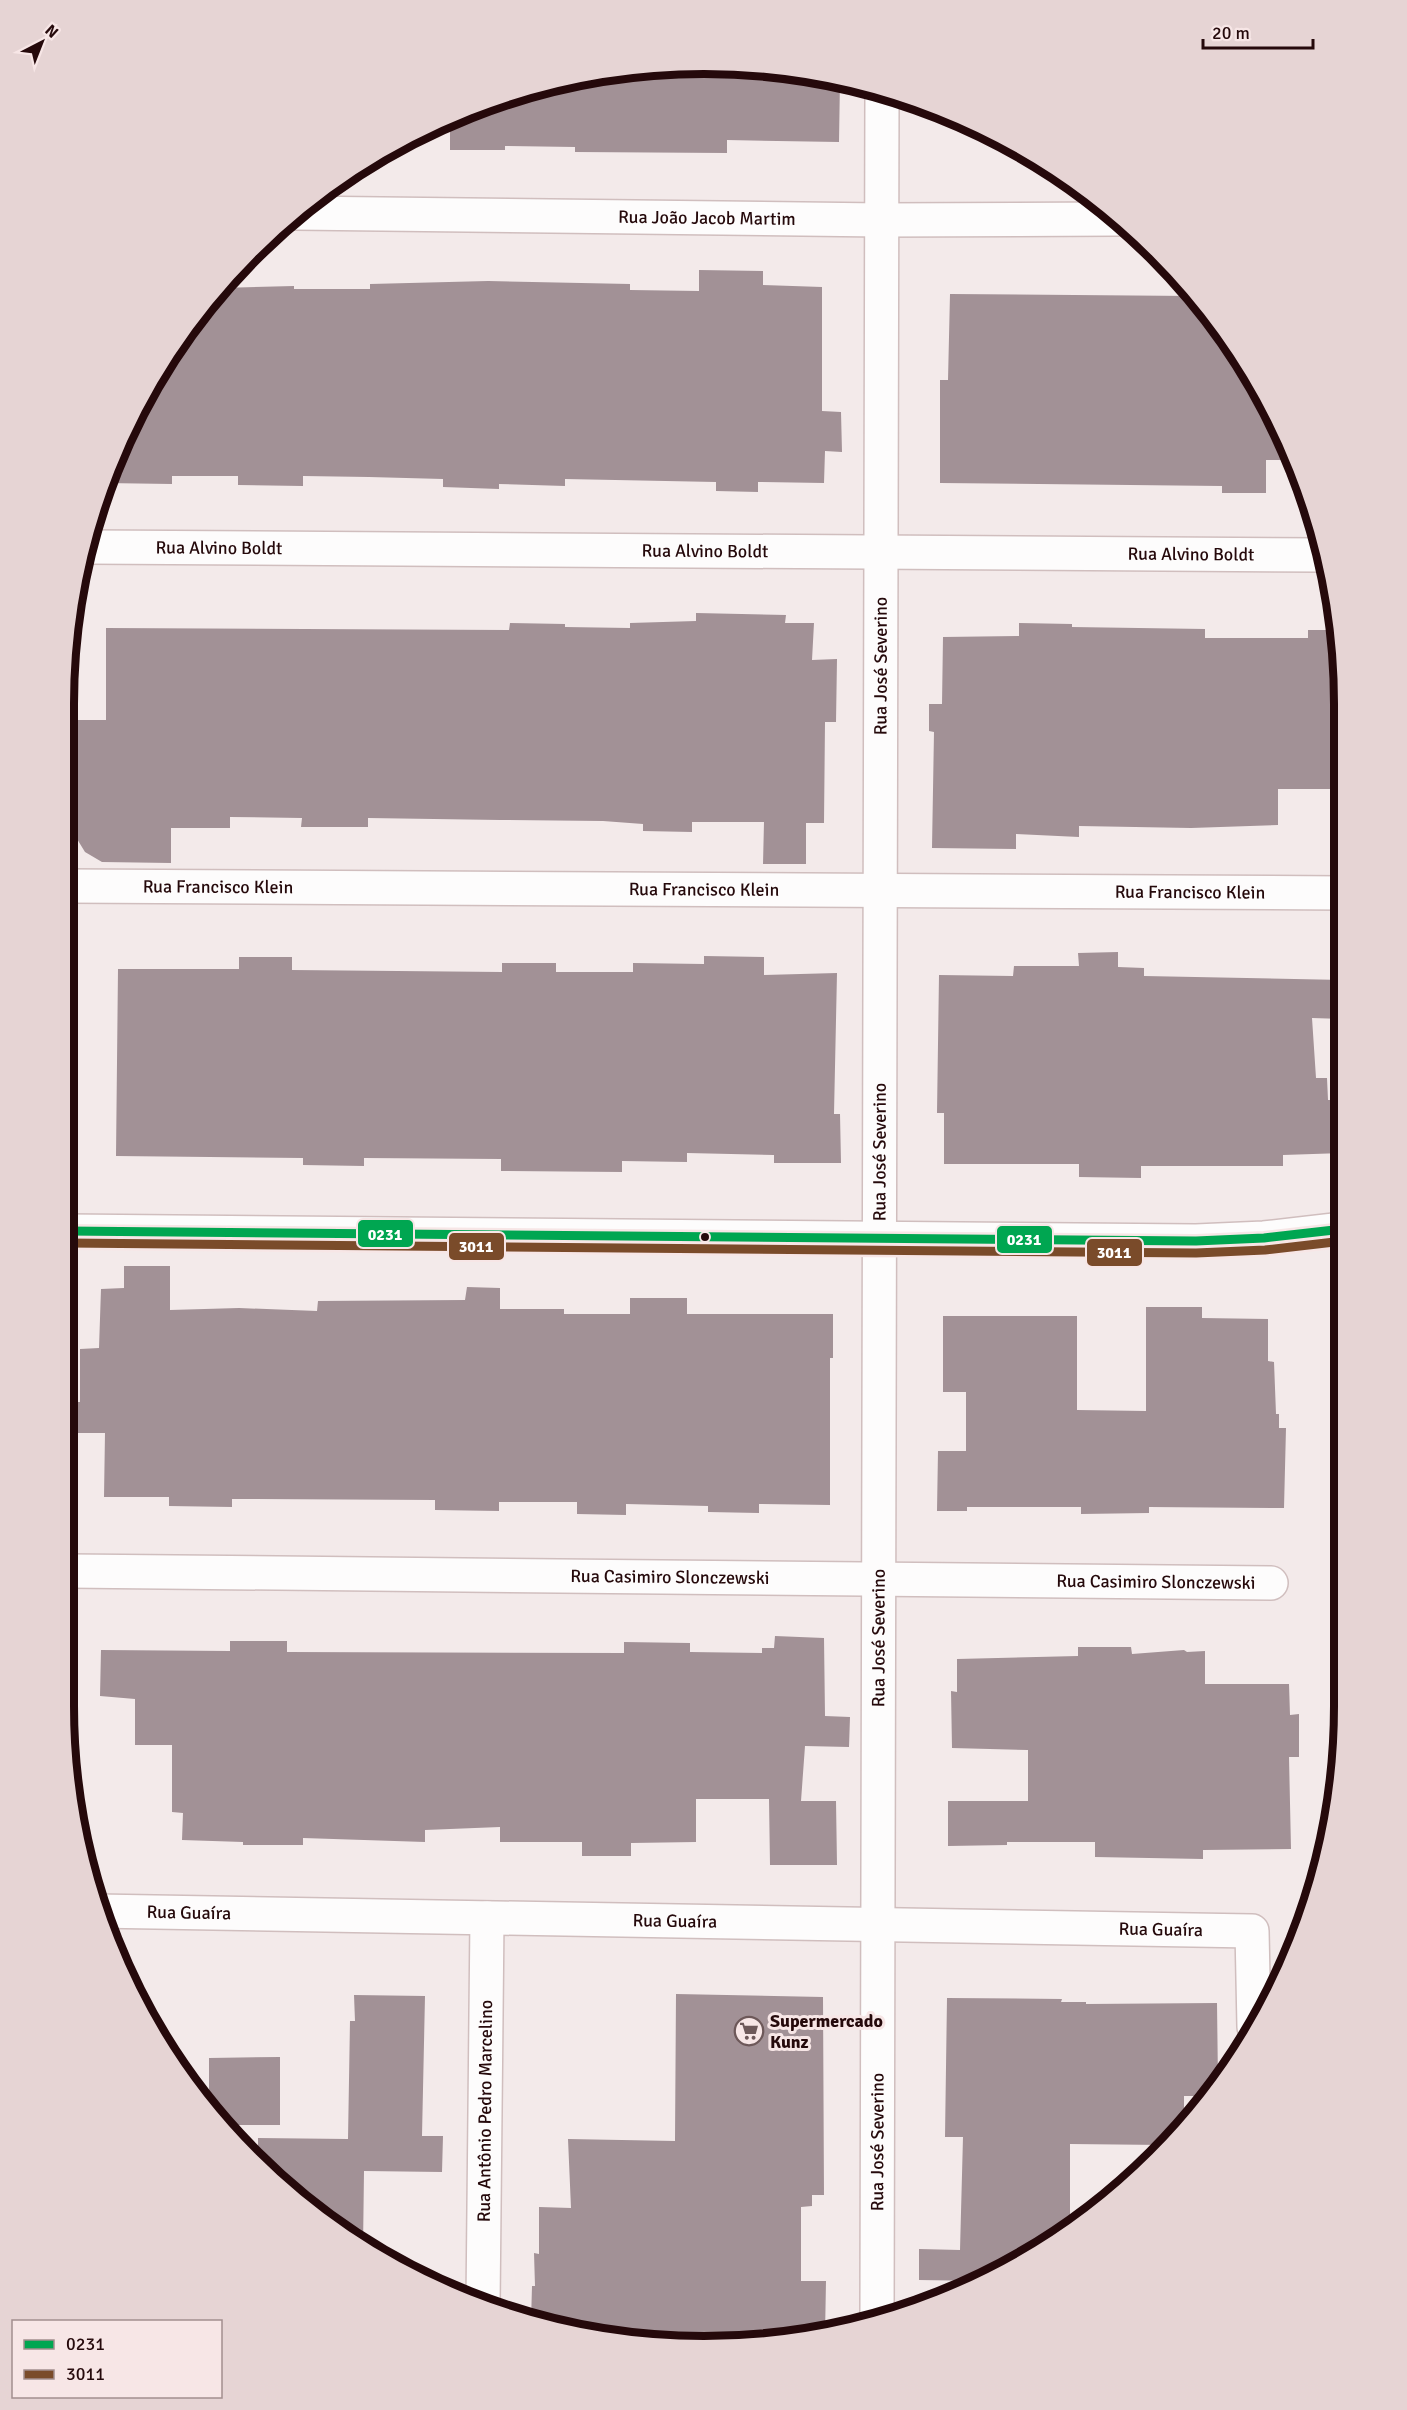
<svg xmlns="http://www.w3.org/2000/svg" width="1407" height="2410" viewBox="0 0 1407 2410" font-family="Signika,sans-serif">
<rect width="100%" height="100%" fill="#f3eaea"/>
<path fill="#a29196" d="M713,64L828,75L840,79L839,142L727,140V153L575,152V147L505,146V150H450V116L458,112L578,75L638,69V77L713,76Z
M699,270L763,271V285L822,287V411L841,412L842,452L825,451L824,483L758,482V492L716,491V482L565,479V486L499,484V489L443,487V479L369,477L303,476V486L238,485V476H172V484L104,483L171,348L220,288L294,286V289H370V284L488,281L630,284V290L699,291Z
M950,294L1191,296L1258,383L1293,460H1266V493H1222V486L940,483V380H948Z
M696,613L786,615L785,623H814L812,660L837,659L836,722H825L824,823H806V864H763L764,822H692V832L643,831V824L603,821L500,820L368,818V827H301L302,818L230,817V828H171V863L102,862L85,852L74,834L73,720H106V628L509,630L510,623L565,624V627L630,628V623L696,621Z
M1019,623L1072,624V627L1205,629V638H1308V630H1336L1343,661V765H1337L1335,789H1278V825L1191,828L1079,826V837L1016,834V849L932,848L934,732L929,731V704H942L943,637L1019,636Z
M1118,952V967L1144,968V976L1343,980V1019L1312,1018L1316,1078H1327L1328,1100H1343V1153L1283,1155V1166H1141V1178L1079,1177V1164H944V1113H937L939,975L1013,976L1014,966H1079L1078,953Z
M704,956L764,957V975L837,973L834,1114H840L841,1163H774V1155L687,1153V1162L622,1161V1172L501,1171V1159L364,1158V1166L303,1165V1158L116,1156L118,969H239V957H292V970L502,972V963H556V972H633V963L704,964Z
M124,1266H170V1310L239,1308L317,1311L318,1301L465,1300L467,1287L500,1288V1309H564V1314H630V1298H687V1314H833V1358H830V1505L759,1504V1513L708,1512V1506L626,1504V1515L577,1514V1502H499V1511L435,1510V1500L232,1499V1507L169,1506V1497H104L105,1433H77V1402H80V1349L99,1348L101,1289L124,1288Z
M1146,1307H1202V1318L1268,1319V1361L1274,1362L1276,1414H1279V1428H1286L1284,1508L1149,1507V1513L1081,1514V1507H967V1511H937L938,1451H966V1392H943V1316H1077V1410L1146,1411Z
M775,1636L824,1638L825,1716L850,1717L849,1747L805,1746L801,1801H836L837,1865H770L769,1799H696V1842L631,1843V1856H582V1842H500V1827L425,1830V1842L303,1838V1845H243V1842L182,1840L183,1813L172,1812V1745H135V1699L100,1696L101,1650L230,1651V1641H287V1652L624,1653V1642L690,1643V1652L762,1653V1648H774Z
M1078,1647H1131L1132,1654L1184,1650L1187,1652L1205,1651V1684H1289L1290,1715L1299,1714V1757H1289L1291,1849L1203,1850V1859L1095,1857V1842H1007V1845L948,1846V1801H1028V1750L952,1748L951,1691L957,1692V1659L1078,1656Z
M676,1994L823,1997L824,2195H812V2206L801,2207V2281H826L825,2335L745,2346L620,2342L531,2322L532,2286H535L534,2253L539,2254V2207L571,2208L568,2139L675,2141Z
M354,1995L425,1996L422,2136H443L442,2172L364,2171L363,2248L347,2239L258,2165V2138L348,2139L350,2021H355Z
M947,1998L1062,1999L1061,2002H1086V2004L1217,2003L1218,2083L1206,2096H1184V2122L1164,2145L1070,2144V2228L1024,2261L983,2281L919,2280V2249L960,2250L963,2137H945Z
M280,2057V2125H221L209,2112V2058Z"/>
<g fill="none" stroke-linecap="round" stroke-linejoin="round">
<g stroke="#d0bebe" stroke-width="36">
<g id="minor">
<path id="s1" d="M296,213L882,220L1118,219"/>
<path id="s2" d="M87,547L1322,555"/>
<path id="s3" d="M65,886L1343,893"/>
<path d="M66,1231L1196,1241L1264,1238L1343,1229"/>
<path id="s4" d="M68,1571L1271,1583"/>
<path id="s5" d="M97,1911L1252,1931L1254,2027"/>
<path id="s6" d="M483,2305L487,1918"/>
<path id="s7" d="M877,2320L882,92"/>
</g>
</g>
<use href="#minor" stroke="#fdfcfc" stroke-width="33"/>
<g stroke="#f7e6e6" stroke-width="14">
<path id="bus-1" d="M66,1231L1196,1241L1264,1238L1343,1229"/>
</g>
<g stroke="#f7e6e6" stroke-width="14">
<path id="bus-2" d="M67,1243L1196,1253L1265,1250L1343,1241"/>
</g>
<use href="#bus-1" stroke="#00a651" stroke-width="9"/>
<use href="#bus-2" stroke="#7a4b2a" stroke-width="9"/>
</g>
<defs>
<g id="supermarket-ring" transform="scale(1.5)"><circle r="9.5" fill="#f7e6e6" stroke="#6d5859" stroke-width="1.5"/><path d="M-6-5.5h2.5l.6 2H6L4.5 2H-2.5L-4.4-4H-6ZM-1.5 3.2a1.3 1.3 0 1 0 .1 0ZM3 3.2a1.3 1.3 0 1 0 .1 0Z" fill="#6d5859"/></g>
</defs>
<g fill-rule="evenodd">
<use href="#supermarket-ring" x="749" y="2031"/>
</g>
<circle fill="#25090b" stroke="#f7e6e6" stroke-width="2" cx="705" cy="1237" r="5"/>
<g text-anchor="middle" stroke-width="6" stroke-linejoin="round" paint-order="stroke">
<g font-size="18" fill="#25090b" stroke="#f7e6e6">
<text dy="6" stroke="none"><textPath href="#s1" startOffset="411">Rua João Jacob Martim</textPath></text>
<text dy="6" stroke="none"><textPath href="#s2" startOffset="132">Rua Alvino Boldt</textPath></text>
<text dy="6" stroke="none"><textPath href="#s2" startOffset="618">Rua Alvino Boldt</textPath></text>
<text dy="6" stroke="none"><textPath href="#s2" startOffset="1104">Rua Alvino Boldt</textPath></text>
<text dy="6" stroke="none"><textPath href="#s7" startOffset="1654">Rua José Severino</textPath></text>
<text dy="6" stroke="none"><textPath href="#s3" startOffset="153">Rua Francisco Klein</textPath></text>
<text dy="6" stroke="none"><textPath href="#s3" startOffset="639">Rua Francisco Klein</textPath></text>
<text dy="6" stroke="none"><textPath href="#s3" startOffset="1125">Rua Francisco Klein</textPath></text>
<text dy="6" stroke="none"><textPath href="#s7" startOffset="1168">Rua José Severino</textPath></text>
<text dy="6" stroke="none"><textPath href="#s4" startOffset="602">Rua Casimiro Slonczewski</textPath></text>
<text dy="6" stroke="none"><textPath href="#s4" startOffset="1088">Rua Casimiro Slonczewski</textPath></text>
<text dy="6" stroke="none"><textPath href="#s7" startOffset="682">Rua José Severino</textPath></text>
<text dy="6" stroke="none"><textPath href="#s5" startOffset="92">Rua Guaíra</textPath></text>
<text dy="6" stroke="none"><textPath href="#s5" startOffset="578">Rua Guaíra</textPath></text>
<text dy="6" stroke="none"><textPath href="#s5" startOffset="1064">Rua Guaíra</textPath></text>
<text dy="6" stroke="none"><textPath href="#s6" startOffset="194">Rua Antônio Pedro Marcelino</textPath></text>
<text dy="6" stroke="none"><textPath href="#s7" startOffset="178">Rua José Severino</textPath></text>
</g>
<g font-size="18" font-weight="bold" fill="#25090b" stroke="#f7e6e6" text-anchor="start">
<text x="770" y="2027">Supermercado<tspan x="770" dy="21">Kunz</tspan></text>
</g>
</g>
<path d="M0 0H1407V2410H0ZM704 74H704A630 630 0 0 1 1334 704V1706A630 630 0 0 1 704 2336H704A630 630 0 0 1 74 1706V704A630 630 0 0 1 704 74Z" fill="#e6d4d4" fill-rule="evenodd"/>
<path fill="none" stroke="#25090b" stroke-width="8" d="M704 74H704A630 630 0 0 1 1334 704V1706A630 630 0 0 1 704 2336H704A630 630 0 0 1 74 1706V704A630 630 0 0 1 704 74Z"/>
<g stroke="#f7e6e6" stroke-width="2">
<rect x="357" y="1219" width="57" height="29" rx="6" fill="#00a651"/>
<rect x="996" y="1225" width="57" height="29" rx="6" fill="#00a651"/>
<rect x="448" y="1232" width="57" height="29" rx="6" fill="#7a4b2a"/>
<rect x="1086" y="1238" width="57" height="29" rx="6" fill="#7a4b2a"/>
</g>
<g font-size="16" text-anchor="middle" font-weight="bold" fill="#fff">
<text x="385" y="1240">0231</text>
<text x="1024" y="1245">0231</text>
<text x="476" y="1252">3011</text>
<text x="1114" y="1258">3011</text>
</g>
<rect x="12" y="2320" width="210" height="78" fill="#f7e6e6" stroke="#a38e8e" stroke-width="1.5"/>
<rect x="24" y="2340" width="30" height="9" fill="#00a651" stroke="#a38e8e" stroke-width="1.5"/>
<text x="66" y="2350" font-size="18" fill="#25090b">0231</text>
<rect x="24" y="2370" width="30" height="9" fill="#7a4b2a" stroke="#a38e8e" stroke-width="1.5"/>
<text x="66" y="2380" font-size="18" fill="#25090b">3011</text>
<g transform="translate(42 42) rotate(42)" stroke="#f7e6e6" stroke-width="4.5" paint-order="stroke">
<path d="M0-4.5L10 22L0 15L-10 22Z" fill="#25090b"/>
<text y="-9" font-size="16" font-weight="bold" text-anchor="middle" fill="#25090b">N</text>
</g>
<path d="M1203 39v9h110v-9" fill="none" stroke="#25090b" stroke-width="3"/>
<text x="1212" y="39" font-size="18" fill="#25090b" stroke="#f7e6e6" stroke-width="4.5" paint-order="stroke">20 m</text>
</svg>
